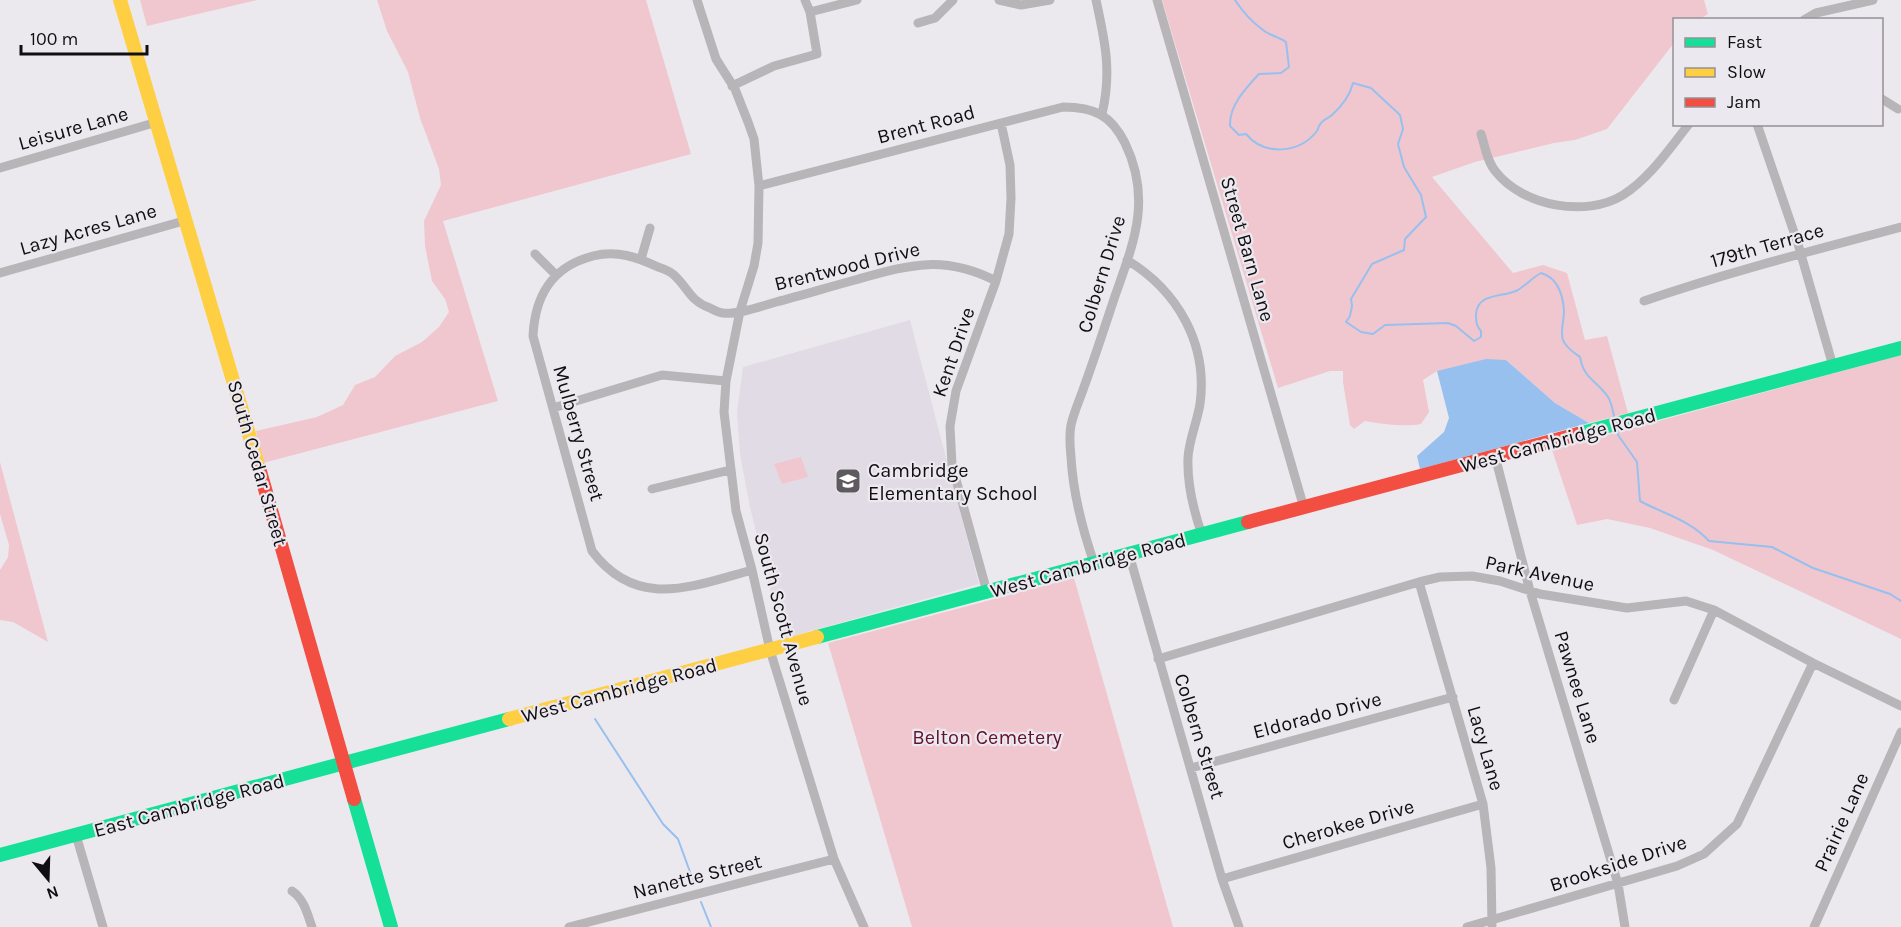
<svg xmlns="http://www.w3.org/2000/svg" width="1901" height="927" viewBox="0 0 1901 927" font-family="Karla,sans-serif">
<rect width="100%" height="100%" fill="#ece9ee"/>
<path fill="#e0dbe5" d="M910,320L979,584L782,639L750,507L740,454L737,412L743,367Z"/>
<path fill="#f0c7cf" d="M140,0H257L147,26Z
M377,0H646L691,154L443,221L498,401L263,463L256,431L317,417L343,405L355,385L375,377L395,356L422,342L439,327L449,312L445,299L432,281L425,246L424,221L441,185L439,169L420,118L408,72L387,31Z
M1162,0H1704L1708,14L1700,19L1674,20V43L1607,129L1575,140L1554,143L1475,162L1432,177L1513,273L1543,265L1567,273L1585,340L1607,336L1628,413L1589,423L1555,403L1506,360L1437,371L1423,380L1429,412L1421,424C1409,427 1379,424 1365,421L1354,429L1350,425L1343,382V371H1330L1278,388Z
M1901,355V639L1713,550L1650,528L1607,519L1577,525L1552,450Z
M801,457L808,477L782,484L774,464Z
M0,462L48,642L13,622L0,620V570L8,557L9,545L0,514Z
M1074,578L1173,927H912L828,643Z"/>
<path fill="#97c0ef" d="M1486,359L1506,360L1555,403L1589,423L1420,469L1417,456L1444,432L1449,418L1437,371Z"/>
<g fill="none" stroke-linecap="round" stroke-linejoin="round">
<path stroke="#97c0ef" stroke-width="2" d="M1235,0C1242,11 1252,22 1263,30C1269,35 1279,37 1286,42L1289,67L1281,73L1259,74C1245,89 1229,106 1230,126L1239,135L1246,134C1264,156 1299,154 1317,131C1318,129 1319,125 1321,123C1324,119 1329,118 1332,115C1342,106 1350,95 1353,83L1371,88L1400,115L1403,129L1398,144L1404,167L1421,195L1426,217L1405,239L1404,250L1372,264L1351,299L1352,306L1350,316L1346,322L1361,332L1373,334L1385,325L1448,323L1456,326L1474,341L1481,337V331C1476,326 1476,321 1476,314C1478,292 1503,298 1518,290C1526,285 1532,278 1541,273C1558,278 1563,295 1564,311C1564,321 1560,331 1563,340C1566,348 1574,353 1580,357C1584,380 1597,380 1608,397C1612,403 1613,413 1615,420
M1618,429V435L1637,462L1640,501C1664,514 1690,520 1709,541L1772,547L1813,568L1890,594L1901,601
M595,719L663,824L678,839L694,883
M701,902L711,927"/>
<path stroke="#b7b5b7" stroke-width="9" d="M697,0L716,59L735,89L748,122L754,139L759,186L758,243L754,266L740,311L726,381L724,412L736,511L752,570L770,650L834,859L864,927
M999,0L1021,5L1050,0
M1096,0C1105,41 1112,72 1102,114
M1157,0L1304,508
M810,12L857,0
M1804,20L1816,13L1873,0
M918,23L935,18L953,0
M732,86L774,66L817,54L810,12L805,0
M1882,99L1898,109
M1757,124L1798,244L1833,366
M1481,134C1485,146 1487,162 1496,172C1523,206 1586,218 1623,195C1650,178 1669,149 1689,124
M0,168L157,122
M759,186L1063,107C1094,107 1111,115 1125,143C1152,199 1134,242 1115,296C1105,326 1095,357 1084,387C1080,399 1074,412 1071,425C1069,435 1070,447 1071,457C1073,494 1082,528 1094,563
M535,254L556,275
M641,259L650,228
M1127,260C1178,291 1208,344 1200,404C1197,423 1189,439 1188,458C1187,485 1193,509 1202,535
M0,273L187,220
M1644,301C1728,272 1815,250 1901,227
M553,408L662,375L726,381
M1495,456L1530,591L1618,884L1625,927
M652,489L730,470
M1129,554L1222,879L1239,927
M752,570C693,586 637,611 592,551L533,336C535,296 551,267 593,256C617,250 637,257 658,267C664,269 670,271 674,275C689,289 690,301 710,308C714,310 719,313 723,313C737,315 762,306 776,302C803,295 829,287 855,280C909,265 943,254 996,281
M1419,582L1483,804L1491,868L1492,925
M987,592L952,465L950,426L956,391L996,281L1009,234L1011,198L1010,165L1001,123
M1158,659L1419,582L1440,577L1472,576L1500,581L1540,594L1627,608L1686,601L1714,610L1813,663L1901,706
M1674,700L1714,610
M1191,768L1453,697
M76,835L103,927
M1222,879L1483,804
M292,891C304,899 307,913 312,927
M569,927L834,859
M1467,927L1677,866L1704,854L1737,824L1813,663
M1814,927L1901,732"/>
<path stroke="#16e098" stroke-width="14" d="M1578,434L1901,348
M817,637L1248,522
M354,799L391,927
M0,855L509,719"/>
<path stroke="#ffcf43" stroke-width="14" d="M120,0L259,468
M509,719L817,637"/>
<path stroke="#f24e42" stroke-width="14" d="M259,468L354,799
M1248,522L1578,434"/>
</g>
<defs>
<g id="school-square" transform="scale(1.35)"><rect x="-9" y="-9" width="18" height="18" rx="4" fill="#5d5b5e" stroke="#ece8ef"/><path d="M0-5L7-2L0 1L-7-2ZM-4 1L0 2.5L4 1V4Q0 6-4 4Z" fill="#fff"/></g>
</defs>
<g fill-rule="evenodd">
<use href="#school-square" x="848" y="481"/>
</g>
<g text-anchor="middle" stroke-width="4.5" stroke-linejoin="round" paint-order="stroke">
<g font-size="20" fill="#100e11" stroke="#ece8ef">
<text transform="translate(926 124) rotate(-15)" y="7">Brent Road</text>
<text transform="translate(73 128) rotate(-16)" y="7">Leisure Lane</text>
<text transform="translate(88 229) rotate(-16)" y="7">Lazy Acres Lane</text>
<text transform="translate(1767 245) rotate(-16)" y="7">179th Terrace</text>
<text transform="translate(1248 249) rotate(74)" y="7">Street Barn Lane</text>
<text transform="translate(847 266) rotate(-14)" y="7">Brentwood Drive</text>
<text transform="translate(1101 274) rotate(-73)" y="7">Colbern Drive</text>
<text transform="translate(953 352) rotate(-71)" y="7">Kent Drive</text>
<text transform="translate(579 433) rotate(74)" y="7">Mulberry Street</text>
<text transform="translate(1558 440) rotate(-15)" y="7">West Cambridge Road</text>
<text transform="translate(258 463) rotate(74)" y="7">South Cedar Street</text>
<text transform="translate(1088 565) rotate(-15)" y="7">West Cambridge Road</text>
<text transform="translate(1540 573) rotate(12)" y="7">Park Avenue</text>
<text transform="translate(784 619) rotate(75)" y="7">South Scott Avenue</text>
<text transform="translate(1578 687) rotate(73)" y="7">Pawnee Lane</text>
<text transform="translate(619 690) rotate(-15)" y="7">West Cambridge Road</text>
<text transform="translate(1317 715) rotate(-15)" y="7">Eldorado Drive</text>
<text transform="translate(1200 736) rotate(73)" y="7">Colbern Street</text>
<text transform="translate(1486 748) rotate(74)" y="7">Lacy Lane</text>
<text transform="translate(189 805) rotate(-15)" y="7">East Cambridge Road</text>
<text transform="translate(1841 822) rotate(-66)" y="7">Prairie Lane</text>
<text transform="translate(1348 824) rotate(-16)" y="7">Cherokee Drive</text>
<text transform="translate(1618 863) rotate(-18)" y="7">Brookside Drive</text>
<text transform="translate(697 876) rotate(-14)" y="7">Nanette Street</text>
</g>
<g font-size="20" fill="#100e11" stroke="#ece8ef" text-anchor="start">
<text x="868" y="477">Cambridge<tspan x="868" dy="23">Elementary School</tspan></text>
</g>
<g font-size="20" fill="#64112a" stroke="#ece8ef">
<text x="987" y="744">Belton Cemetery</text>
</g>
</g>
<rect x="1673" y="18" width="210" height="108" fill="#ece8ef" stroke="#949196" stroke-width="1.5"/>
<rect x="1685" y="38" width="30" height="9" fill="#16e098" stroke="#949196" stroke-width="1.5"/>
<text x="1727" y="48" font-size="18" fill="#100e11">Fast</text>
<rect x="1685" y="68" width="30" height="9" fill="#ffcf43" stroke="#949196" stroke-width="1.5"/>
<text x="1727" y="78" font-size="18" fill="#100e11">Slow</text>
<rect x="1685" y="98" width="30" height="9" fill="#f24e42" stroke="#949196" stroke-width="1.5"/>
<text x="1727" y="108" font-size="18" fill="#100e11">Jam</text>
<g transform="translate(48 879) rotate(161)" stroke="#ece8ef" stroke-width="4.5" paint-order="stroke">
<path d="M0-4.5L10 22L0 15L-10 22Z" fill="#100e11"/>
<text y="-9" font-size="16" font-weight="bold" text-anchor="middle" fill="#100e11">N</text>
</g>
<path d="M21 45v9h126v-9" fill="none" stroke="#100e11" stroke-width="3"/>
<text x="30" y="45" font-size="18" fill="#100e11" stroke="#ece8ef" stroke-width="4.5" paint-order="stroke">100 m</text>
</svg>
